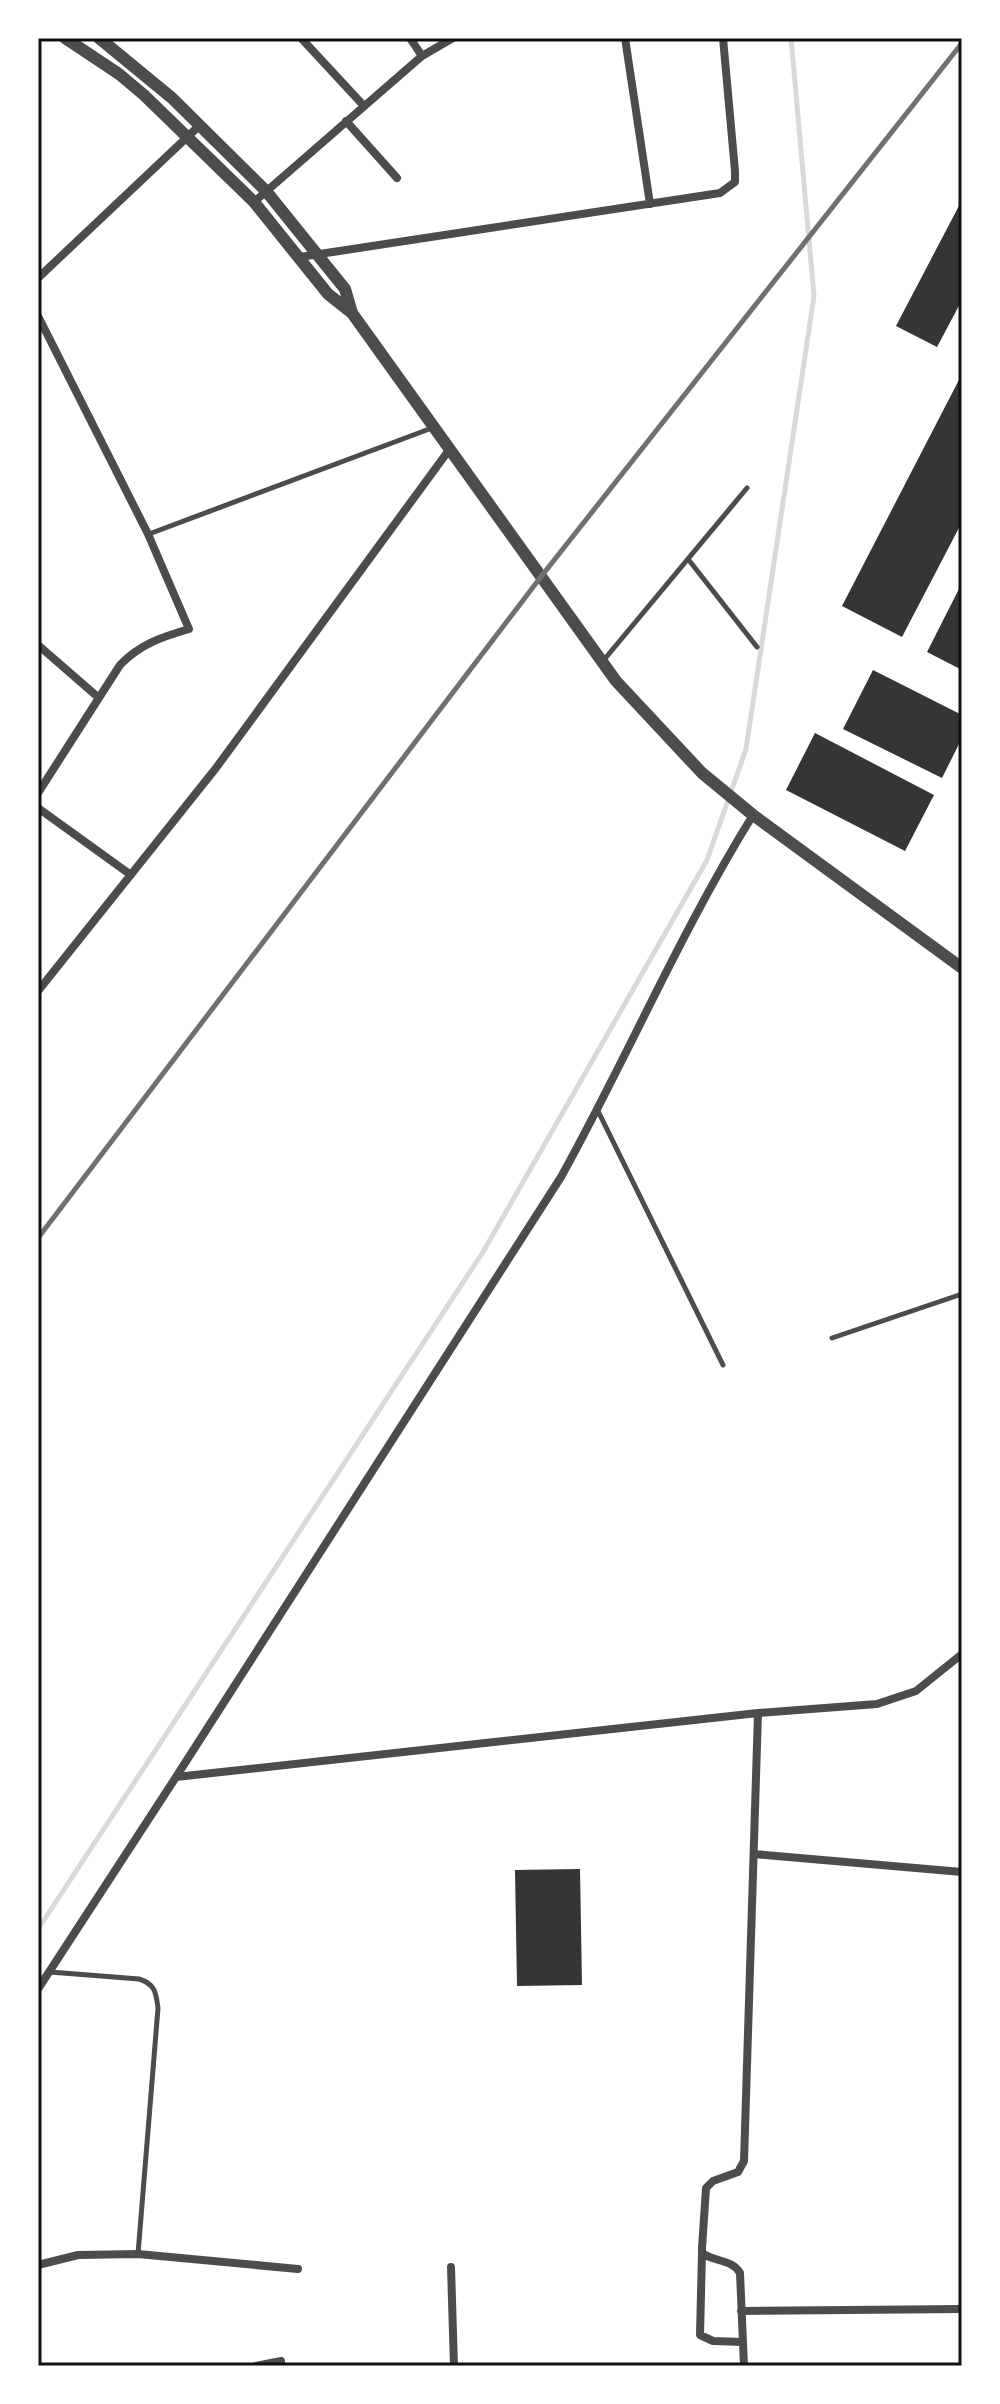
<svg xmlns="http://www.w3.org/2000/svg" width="1000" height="2404" viewBox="0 0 1000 2404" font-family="Helvetica,sans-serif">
<rect width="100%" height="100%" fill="#fff"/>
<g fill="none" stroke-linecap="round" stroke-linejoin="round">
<path stroke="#d9d9d9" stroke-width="5" d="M38,1929L483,1252L707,860L746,749L814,296L791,38"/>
</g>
<path fill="#353535" d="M962,200V300L937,347L896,326Z
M962,374V522L902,637L842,606Z
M962,583V670L927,652Z
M873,670L962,715V738L942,778L843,729Z
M815,733L934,795L905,851L786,790Z
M580,1869L582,1985L517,1986L515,1870Z"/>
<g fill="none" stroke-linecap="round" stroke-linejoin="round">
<path stroke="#4c4c4c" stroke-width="5" d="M149,534L432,428
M688,559L757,647
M603,661L747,488
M598,1111L723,1365
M832,1338L962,1294
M50,1972L139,1979C155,1984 156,1992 158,2008L138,2254"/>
<path stroke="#4c4c4c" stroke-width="8" d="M301,38L364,106
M410,38L422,56
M625,38L650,204
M346,121L397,178
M254,202L422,56L453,38
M300,257L720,193L735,182V171L723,38
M38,278L200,125
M38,316L148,534L189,629C162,637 140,644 120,665L38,793
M38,645L99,698
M38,808L131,875
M38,991L216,768L449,450
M176,1777L561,1177C627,1058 681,931 753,815
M754,1854L962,1872
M38,1989L176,1777L758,1713L877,1704L916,1691L962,1654
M702,2253L700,2335L713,2341L743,2342
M38,2265L78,2255L138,2254L298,2269
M451,2267L454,2366
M741,2311L962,2309
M256,2366L281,2361
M744,2366L740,2273C732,2259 714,2262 702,2253V2248L706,2188L713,2181L738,2172L744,2161L758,1713"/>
<path stroke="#4c4c4c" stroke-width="12" d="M65,38L119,74L144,95L254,202L328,294L352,313L616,681L702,773L753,815L962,968
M99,38L172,98L266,191L345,289L352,313"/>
<path stroke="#707070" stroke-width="5" d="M38,1238L540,578L962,43"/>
</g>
<rect width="1000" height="2404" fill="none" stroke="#ffffff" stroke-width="80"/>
<rect x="40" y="40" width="920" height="2324" fill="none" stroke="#111" stroke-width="3"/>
</svg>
